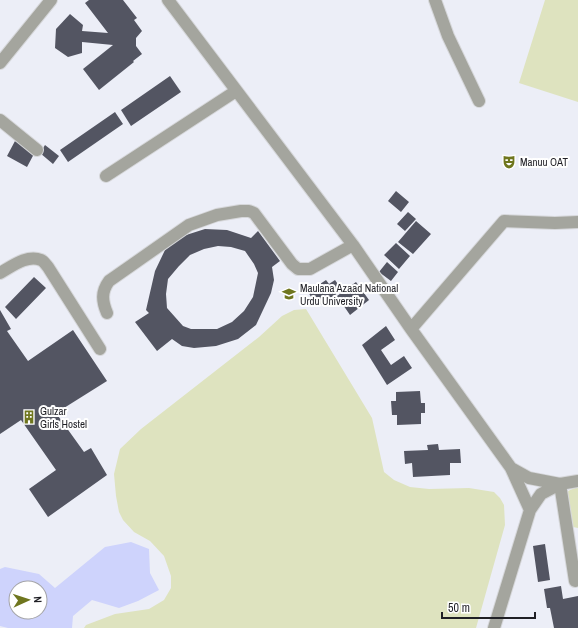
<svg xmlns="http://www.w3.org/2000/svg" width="578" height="628" viewBox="0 0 578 628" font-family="'Archivo Narrow',sans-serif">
<rect width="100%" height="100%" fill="#f9fafd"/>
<path fill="#eceef7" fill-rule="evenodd" d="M0,0H578V628H0ZM16,588H40V612H16Z"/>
<path fill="#dee3bf" d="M545,0H578V102L519,83Z
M306,309L372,418L384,472L394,480L410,487L429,489L469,488L494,492L500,498L504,505L505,525L476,628H84L86,625L115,614L149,609L164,600L171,588V576L164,556L150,541L134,532L123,520L119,512L116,496L114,474L120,449L141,429L259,337L282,316L294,310Z
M578,487V528L573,527L571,524L567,492L570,490Z"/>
<path fill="#ced3fc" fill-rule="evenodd" d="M131,542L149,549L150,573L159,590L138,601L119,608L92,600L73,616L72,628H8L0,626V569L5,567L39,574L55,588L105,547ZM16,588H40V612H16Z"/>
<path fill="#535562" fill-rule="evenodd" d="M89,0H123L137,18L134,20L142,31L136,38V46L142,54L133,61L134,62L99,90L83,69L113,45L82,42V53L68,57L55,48L56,29L70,14L83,25L82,31L108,33L85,3Z
M170,76L181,92L131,126L121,110Z
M115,112L123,124L68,162L60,150Z
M15,141L35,152L27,167L7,156Z
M45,145L59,156L53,164L40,153Z
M396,191L409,202L401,212L388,201Z
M408,212L416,219L405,231L397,224Z
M416,221L431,234L413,254L398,242Z
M205,229L227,230L251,238L258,231L280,261L272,267L274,280L271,293L256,325L238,339L216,346L194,348L182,346L172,339L157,351L135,322L149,313L146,310L155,271L165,250L183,236ZM218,246L231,247L245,251L254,264L258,273L253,297L244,311L232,322L217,329H191L183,326L167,308L166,294L168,279L179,266L190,255L204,249Z
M396,243L410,256L399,269L384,255Z
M387,262L398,272L391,281L379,272Z
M34,277L46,288L16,319L5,307Z
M326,280L329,284L335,280L342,290L321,305L318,301L315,303L308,292Z
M356,282L369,300L350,315L337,296Z
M0,310L11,329L7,331L28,361L73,330L107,381L56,413L84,452L91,448L107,475L48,517L29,489L56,470L21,420L0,434Z
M386,326L395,340L381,350L391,365L404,356L412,368L387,385L362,345Z
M420,391L421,403H425V413H421V424L397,425V415H392L391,401H396V392Z
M438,444L439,450L460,449L461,463H450V475L413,477L412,463L405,464L404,451L428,450L427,445Z
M545,544L550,580L538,582L533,546Z
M561,586L563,599L578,596V628H554L550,608H547L544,589Z"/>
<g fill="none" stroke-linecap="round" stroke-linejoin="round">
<g stroke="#d6d7da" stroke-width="14">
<path id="minor" d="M168,0L353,245L411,329L511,468L529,478L560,484L578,481
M435,0L448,36L479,101
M0,63L51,0
M0,120L37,150
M106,176L236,91
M0,273C11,267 27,254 41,260C44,261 46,265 48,267L100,349
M107,313C102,301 101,292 109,281L189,225L217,215L241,211H249L254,213L292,264L298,269H310L353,245
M411,329L504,221L555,223L578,222
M530,510L541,494L560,484L575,581
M494,628L530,510L511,468"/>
</g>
<use href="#minor" stroke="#a4a59e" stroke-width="12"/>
</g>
<defs>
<g id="theatre-bare" transform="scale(1.08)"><path d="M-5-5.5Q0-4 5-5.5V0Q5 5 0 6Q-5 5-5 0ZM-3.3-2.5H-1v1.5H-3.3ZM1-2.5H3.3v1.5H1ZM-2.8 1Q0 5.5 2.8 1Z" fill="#6f761e" stroke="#fff" stroke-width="2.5" paint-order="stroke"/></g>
<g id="university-bare" transform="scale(1.08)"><path d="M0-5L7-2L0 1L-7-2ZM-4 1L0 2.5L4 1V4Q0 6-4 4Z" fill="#6f761e" stroke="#fff" stroke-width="2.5" paint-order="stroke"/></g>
<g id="building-bare" transform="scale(1.08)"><path d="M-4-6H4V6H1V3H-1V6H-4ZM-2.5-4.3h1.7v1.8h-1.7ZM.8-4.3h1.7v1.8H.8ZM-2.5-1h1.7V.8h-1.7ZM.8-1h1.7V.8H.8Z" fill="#6f761e" stroke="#fff" stroke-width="2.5" paint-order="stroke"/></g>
</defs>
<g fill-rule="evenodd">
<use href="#theatre-bare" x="509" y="162"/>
<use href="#university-bare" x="289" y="294"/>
<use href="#building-bare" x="29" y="417"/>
</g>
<g text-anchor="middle" stroke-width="4" stroke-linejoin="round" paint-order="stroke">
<g font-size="11" fill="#1f1f25" stroke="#fff" text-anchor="start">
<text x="520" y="166">Manuu OAT</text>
<text x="300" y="292">Maulana Azaad National<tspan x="300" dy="13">Urdu University</tspan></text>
<text x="40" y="415">Gulzar<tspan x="40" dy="13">Girls Hostel</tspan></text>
</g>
</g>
<g transform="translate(28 600) rotate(87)"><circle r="19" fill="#ffffff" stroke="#a5a5a8"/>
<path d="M0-3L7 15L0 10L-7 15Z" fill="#6f761e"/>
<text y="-6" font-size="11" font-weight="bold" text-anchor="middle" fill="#1f1f25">N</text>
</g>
<path d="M442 612v6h93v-6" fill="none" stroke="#1f1f25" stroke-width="2"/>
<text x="448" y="612" font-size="12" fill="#1f1f25" stroke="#ffffff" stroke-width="3" paint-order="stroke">50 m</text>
</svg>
